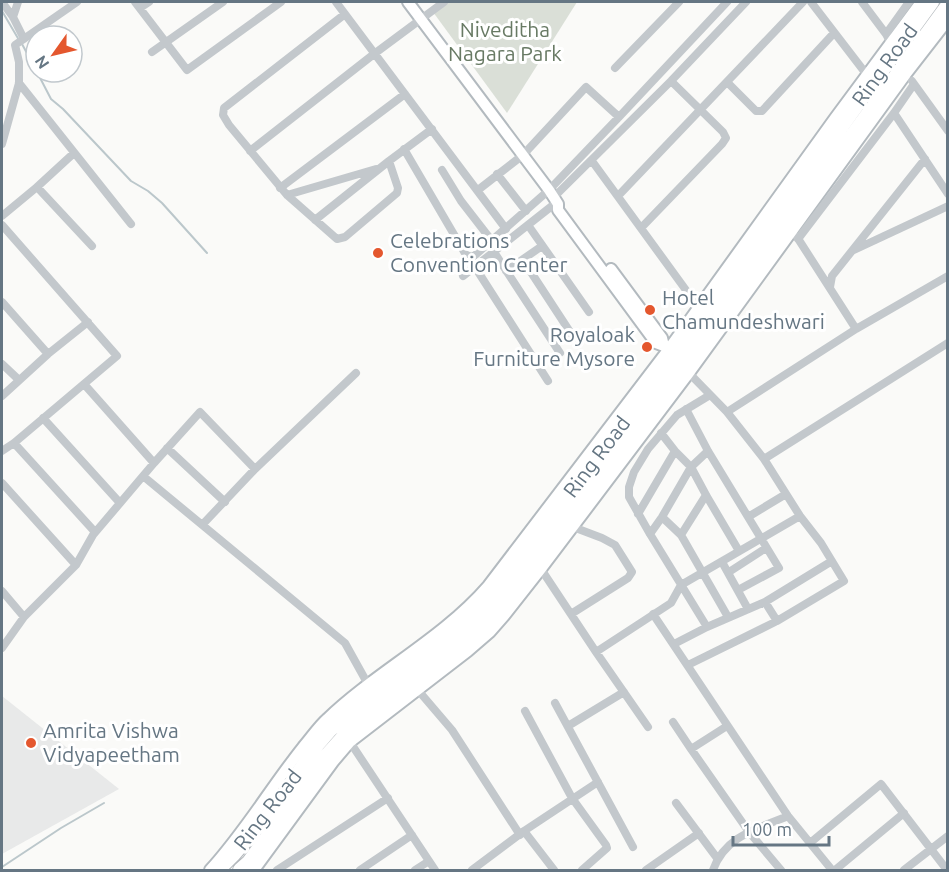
<svg xmlns="http://www.w3.org/2000/svg" width="949" height="872" viewBox="0 0 949 872" font-family="Ubuntu,sans-serif">
<rect width="100%" height="100%" fill="#fafaf8"/>
<path fill="#e8e9e9" d="M2,696L119,789L2,854Z"/>
<path fill="#dadfd7" d="M448,2H577L507,113L433,12Z"/>
<g fill="none" stroke-linecap="round" stroke-linejoin="round">
<path stroke="#bbc7cb" stroke-width="2" d="M2,11L19,40
M22,44L36,70
M37,72L51,99L63,109L131,181L148,191L162,203L207,253
M2,867L61,828L104,803"/>
<g stroke="#b3babf" stroke-width="14">
<path id="secondary" d="M408,2L549,190L558,204V210L656,343L664,346L672,354
M611,269L662,338L664,346
M210,870C245,832 271,787 303,747C311,738 318,727 327,719C377,671 442,639 488,586L668,350L835,118L921,2
M254,870L333,762L350,742L468,651L490,632L504,616L541,569L689,373L906,74L948,20"/>
</g>
<g stroke="#b4b9bd" stroke-width="16">
<path id="highway" d="M218,870L234,854L277,804L317,745L330,730L373,694L456,631L472,618L498,589L705,314L932,2
M240,870L249,862L328,754L345,735L367,715L465,641L498,610L683,366L948,5"/>
</g>
<path stroke="#c3c8cc" stroke-width="8" d="M2,2L13,17L24,39
M135,2L187,70L281,2
M336,2L506,229
M811,2L867,75
M862,2L886,34L892,45
M140,8L149,2
M345,14L224,108L223,115L229,125L287,195L337,239L345,237L397,193L398,188L389,161
M13,17L18,2
M886,34L909,2
M152,52L223,2
M615,68L679,2
M912,81L948,131
M727,82L756,111H762L834,33
M19,83L131,224
M894,113L948,194
M2,144L19,83V62L15,45L77,2
M404,149L466,255L473,257L549,190L619,117L727,2
M250,151L374,54L444,2
M592,161L699,308
M442,170L461,201L492,241
M497,174L526,211
M37,187L92,246
M280,188L405,94
M478,190L523,155L586,87L619,117
M287,195L376,169
M618,196L803,2
M554,197L671,81L746,2
M2,216L37,187L74,153
M315,220L389,161L432,129
M2,225L117,356L14,443L2,451
M528,225L589,312
M641,228L722,144L726,138L723,132L671,81
M797,237L856,329
M798,239L894,113L914,84
M854,250L948,206
M494,252L560,353
M523,260L574,338
M475,267L548,381
M506,271L542,246
M463,276L557,202
M830,287L832,276L925,159
M2,302L48,354
M2,364L19,380
M687,371L727,412L856,329L948,276
M84,384L154,463
M2,396L48,354L88,322
M686,409L708,451L779,568L738,590
M43,418L120,503
M661,433L675,451L691,467L706,495L739,551
M14,443L95,532
M167,448L225,502
M764,459L948,343
M143,476L345,643L370,688
M2,483L76,565
M638,514L675,451
M662,517L681,535L728,617
M748,517L786,494
M203,524L255,469L356,373
M650,534L662,517L691,467L708,451
M681,535L706,495
M722,562L748,609
M541,569L596,652L648,727
M729,572L766,548
M2,591L24,617
M765,602L777,621
M571,614L628,578L632,572L615,545L602,538L573,527
M653,614L788,816L832,870
M707,627L650,534L629,497V487L634,472L648,449L677,415L710,395
M674,644L707,627L765,602L832,561
M2,648L24,617L76,565L93,535L154,463L200,412L255,469
M596,652L671,603L681,585L800,516
M688,665L777,621L844,581L821,543L800,516L764,459L727,412
M417,689L452,730L520,835
M555,703L633,847
M525,711L572,798L606,845L607,848L582,870
M673,722L691,749
M568,726L624,692
M727,726L691,749L749,832L781,870
M348,739L435,870
M676,803L717,858
M524,831L554,870
M810,843L881,784L947,870
M277,870L388,798
M360,870L412,835
M415,870L429,861
M472,870L524,831L598,782
M646,870L699,833
M713,870C725,836 757,829 788,816
M835,870L904,813
M904,870L948,836"/>
<use href="#secondary" stroke="#fff" stroke-width="10"/>
<use href="#highway" stroke="#fff" stroke-width="14"/>
</g>
<g fill="#e4572e" stroke="#fff" stroke-width="2">
<circle cx="378" cy="253" r="6"/>
<circle cx="650" cy="310" r="6"/>
<circle cx="647" cy="347" r="6"/>
<circle cx="31" cy="743" r="6"/>
</g>
<g text-anchor="middle" stroke-width="6" stroke-linejoin="round" paint-order="stroke">
<g font-size="21" fill="#687a64" stroke="#fff">
<text x="505" y="37">Niveditha<tspan x="505" dy="24">Nagara Park</tspan></text>
</g>
<g font-size="21" fill="#657683" stroke="#fff">
<text transform="translate(885 65) rotate(-54)" y="7">Ring Road</text>
<text transform="translate(597 457) rotate(-53)" y="7">Ring Road</text>
<text transform="translate(268 810) rotate(-52)" y="7">Ring Road</text>
</g>
<g font-size="21" fill="#657683" stroke="#fff" text-anchor="start">
<text x="390" y="248">Celebrations<tspan x="390" dy="24">Convention Center</tspan></text>
<text x="662" y="305">Hotel<tspan x="662" dy="24">Chamundeshwari</tspan></text>
<text x="635" y="342" text-anchor="end">Royaloak<tspan x="635" dy="24">Furniture Mysore</tspan></text>
<text x="43" y="738">Amrita Vishwa<tspan x="43" dy="24">Vidyapeetham</tspan></text>
</g>
</g>
<rect width="949" height="872" fill="none" stroke="#657683" stroke-width="6"/>
<g transform="translate(54 54) rotate(236)"><circle r="28" fill="#ffffff" stroke="#c1c8cd" stroke-width="1.5"/>
<path d="M0-4.5L10 22L0 15L-10 22Z" fill="#e4572e"/>
<text y="-9" font-size="16" font-weight="bold" text-anchor="middle" fill="#657683">N</text>
</g>
<path d="M733 836v9h96v-9" fill="none" stroke="#657683" stroke-width="3"/>
<text x="742" y="836" font-size="18" fill="#657683" stroke="#ffffff" stroke-width="4.5" paint-order="stroke">100 m</text>
</svg>
